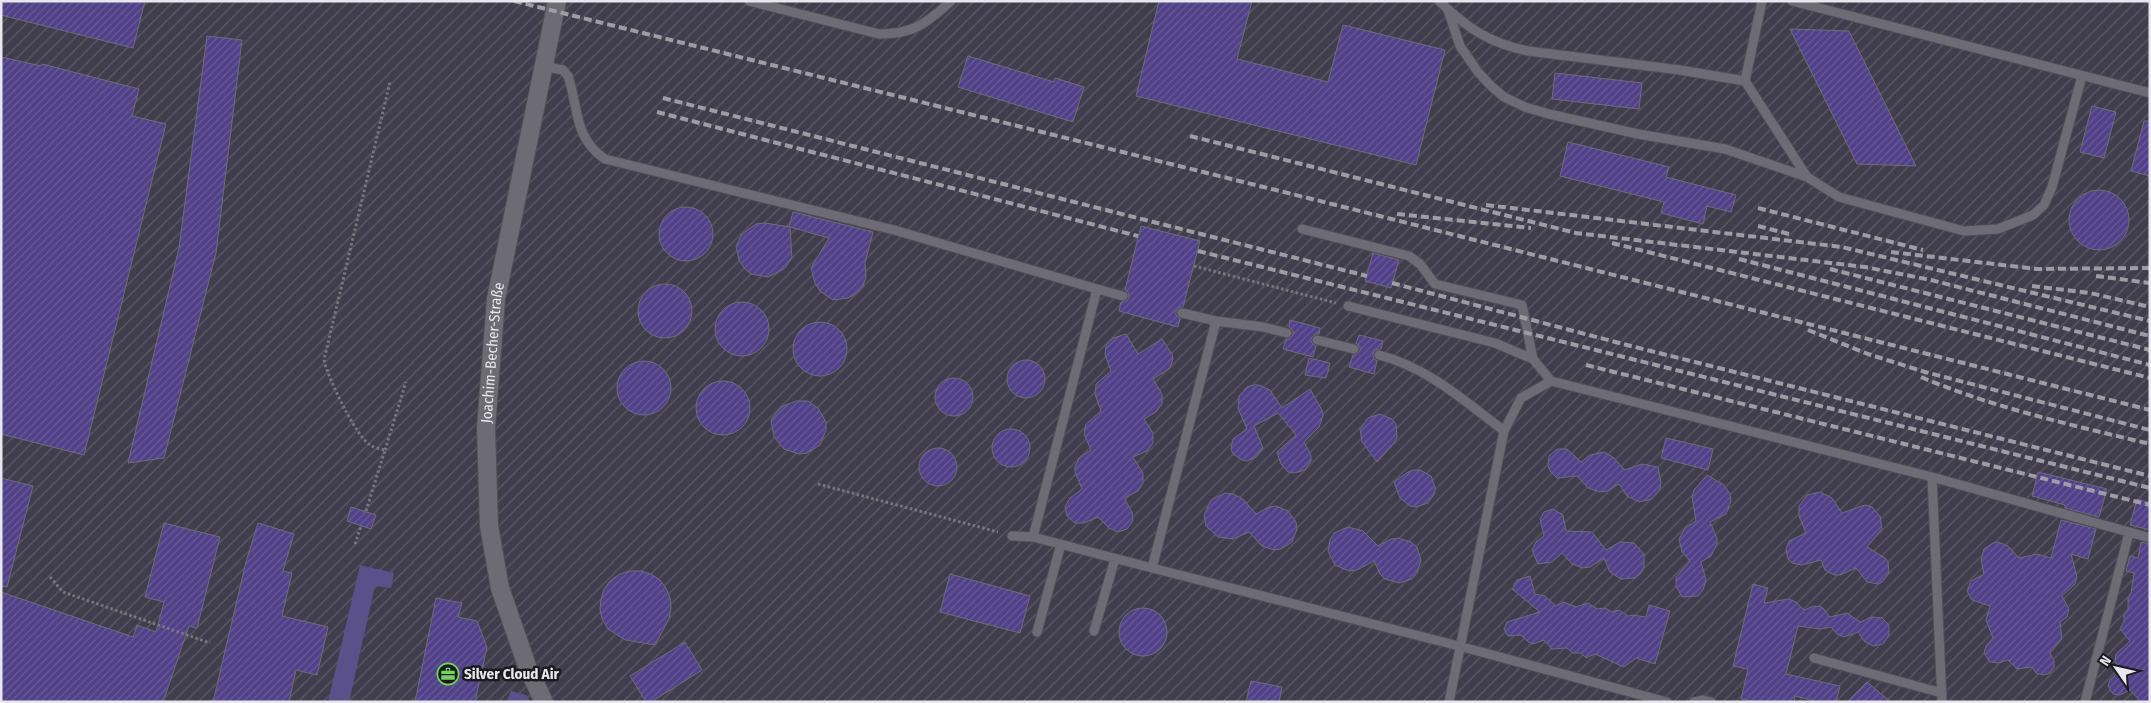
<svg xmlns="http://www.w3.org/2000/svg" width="2151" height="703" viewBox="0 0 2151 703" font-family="'Fira Sans Condensed',sans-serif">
<defs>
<pattern id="industrial-furrows" width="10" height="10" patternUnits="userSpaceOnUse" patternTransform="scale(1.25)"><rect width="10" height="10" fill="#403e4c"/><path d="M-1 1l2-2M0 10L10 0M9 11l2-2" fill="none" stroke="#5c5a66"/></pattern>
<pattern id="building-hatch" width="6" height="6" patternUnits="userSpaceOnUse" patternTransform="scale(1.25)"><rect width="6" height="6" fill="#504188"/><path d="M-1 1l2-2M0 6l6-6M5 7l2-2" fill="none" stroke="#695c99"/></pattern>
</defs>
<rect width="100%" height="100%" fill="#33323b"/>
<path fill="url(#industrial-furrows)" d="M1,1H2150V702H1Z"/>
<path fill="#5b518a" d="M360,565L394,573L391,588L375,586L349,702H328Z
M511,691L526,695L531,702H506Z"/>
<path fill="url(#building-hatch)" stroke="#6e6d77" d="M1,1H145L133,48L1,15Z
M1159,1H1252L1237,59L1328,82L1343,25L1445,50L1416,165L1136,96Z
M1790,29L1849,31L1916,166L1857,164Z
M207,36L242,40L216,253L164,458L128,463L179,248Z
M968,56L1054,82L1055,78L1084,87L1073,122L958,87Z
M1,57L41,66L42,64L139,89L132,116L166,124L84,455L1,434Z
M1555,73L1642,83L1639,109L1552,99Z
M2092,106L2116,112L2104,158L2080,152Z
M2144,121H2150V176L2131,171Z
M1568,142L1669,167L1666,177L1736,195L1731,212L1707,206L1703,224L1661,213L1664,202L1560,176Z
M2069 220a30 30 0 1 1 60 0a30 30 0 1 1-60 0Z
M659 234a27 27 0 1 1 54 0a27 27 0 1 1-54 0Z
M793,212L873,232L865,263L866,277L863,286L857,293L848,298L833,300L820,291L815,283L811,268L829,238L790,227L792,258L784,269L768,277L751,274L744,268L739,260L736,246L742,234L756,224L765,223L790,227H789Z
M1141,226L1200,241L1183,307H1180L1176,311V315L1180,319L1178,327L1119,311L1121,302L1127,301L1129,297L1128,292L1125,290Z
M1373,253L1399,260L1391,288L1365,281Z
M638 311a27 27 0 1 1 54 0a27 27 0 1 1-54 0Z
M715 329a27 27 0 1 1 54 0a27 27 0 1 1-54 0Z
M1290,320L1320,328L1319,334H1315L1311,338V342L1316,346L1313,357L1283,349L1286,339H1289L1293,335V331L1289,327Z
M793 349a27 27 0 1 1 54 0a27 27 0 1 1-54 0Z
M1126,334L1138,354L1162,339L1172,354L1173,359L1170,368L1153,379L1162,394V404L1156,412L1144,419L1153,433V443L1147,451L1133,457L1143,473V483L1138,491L1124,498L1132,512L1133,521L1127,529L1118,532L1109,528L1098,517L1084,523H1075L1067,516L1065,507L1070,498L1082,489L1075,472V467L1079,458L1091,450L1084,434L1086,424L1101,411L1095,394L1096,384L1111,371L1105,355L1106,345L1113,338Z
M1359,335L1383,341L1381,349L1375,350L1373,354L1374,359L1377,361L1374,374L1349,367L1353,355H1356L1360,351V347L1356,343Z
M1309,358L1330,363L1326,378L1305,375Z
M1007 379a19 19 0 1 1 38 0a19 19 0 1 1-38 0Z
M617 388a27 27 0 1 1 54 0a27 27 0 1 1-54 0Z
M935 397a19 19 0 1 1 38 0a19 19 0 1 1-38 0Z
M696 408a27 27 0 1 1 54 0a27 27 0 1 1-54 0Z
M1253,385H1259L1270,390L1282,408L1310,389L1322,410L1323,416L1319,427L1304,442L1311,455V461L1305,470L1294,473L1288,472L1281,464L1277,452L1296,435L1278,413L1254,426L1263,448L1256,457L1247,461L1242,460L1233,454L1231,449L1233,439L1247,429L1238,408L1239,396L1247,387Z
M796,401H808L818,408L826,422V430L820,445L807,453L799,454L784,449L774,437L771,420L781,407Z
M1380,414L1392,419L1396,424L1397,437L1394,443L1377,462L1362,442L1360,429L1368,418Z
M992 448a19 19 0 1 1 38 0a19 19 0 1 1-38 0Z
M1666,438L1713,449L1708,470L1661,458Z
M919 467a19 19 0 1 1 38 0a19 19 0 1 1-38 0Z
M1557,449H1567L1581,462L1590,455L1604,452L1613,457L1625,470L1642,464L1658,467L1661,483L1660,489L1652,499L1639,502L1627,496L1619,484L1607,491L1600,492L1588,488L1577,476L1557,478L1550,471L1548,466L1549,456Z
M1414,470H1420L1431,476L1435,487V493L1428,503L1416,507L1410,506L1400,498L1394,482L1408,472Z
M2038,472L2107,489L2099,517L2065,508V505L2032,496Z
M1707,475L1724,485L1730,494L1731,501L1726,514L1710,522L1717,538V544L1711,556L1701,562L1706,580L1703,590L1698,596L1682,597L1676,586V577L1690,561L1682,552L1679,539L1685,528L1696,521L1692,497L1694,490Z
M1,478L33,486L7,587L1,586Z
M1820,492L1832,498L1842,513L1865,505L1872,507L1880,516L1882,529L1867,547L1885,558L1888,562L1889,573L1882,582L1878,584L1867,582L1856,568L1840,575H1834L1825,570L1821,560L1802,565L1792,563L1788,559L1786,549L1789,541L1806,533L1799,516V506L1807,495Z
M1225,493L1233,494L1243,499L1256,514L1269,507L1276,506L1288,511L1296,522L1297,529L1292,542L1281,549L1274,550L1262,546L1249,532L1233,539L1218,537L1206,526L1204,515L1211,500Z
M2137,499L2150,503V530L2130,525Z
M351,507L376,515L371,529L347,521Z
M1553,509L1563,515L1566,531L1592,532L1606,550L1620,542L1634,543L1644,554V567L1641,573L1635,578L1621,579L1610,572L1604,558L1590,567L1583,568L1572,564L1562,553L1552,562L1538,564L1532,550L1536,542L1544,536L1540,519L1544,512Z
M2061,520L2096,529L2088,559L2071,554L2077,577L2075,584L2062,596L2069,609L2067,617L2060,622L2062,639L2050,653L2054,661V668L2050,673L2043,675L2036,673L2032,667L2017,669L2008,660L1998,663L1990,662L1984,653L1986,646L1993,638L1986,620L1990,606L1972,600L1967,591L1971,581L1984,574L1981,560L1984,549L1993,543L1998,542L2008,546L2019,558L2037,554L2051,558Z
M164,523L220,537L197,628L189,626L163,702H1V592L133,637L137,625L156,632L164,602L145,597Z
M258,523L294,534L283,571L292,573L282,616L328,627L317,675L296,670L289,702H213L246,562Z
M1348,527L1363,531L1378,546L1391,539L1398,538L1411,542L1417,547L1421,560L1417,573L1412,579L1399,583L1385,579L1380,574L1374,561L1357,570L1349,571L1335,565L1328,551L1330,540L1334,533Z
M2141,542L2150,544V702H2141L2130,690L2120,695L2113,694L2108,686L2110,680L2120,671L2115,661L2116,654L2130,641L2120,629L2124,621V615L2128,610V598L2131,593L2134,573L2126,571L2130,556L2138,558Z
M630,571H641L651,574L660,580L666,588L670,598L671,608L669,619L655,645L625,640L608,629L602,619L600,609L601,599L604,589L611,580L620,574Z
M950,574L1030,596L1020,633L940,612Z
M1530,576L1535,594L1545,596L1556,606L1564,602L1576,607L1588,603L1597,609L1605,608L1612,612L1619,610L1628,616L1632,615L1646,617L1649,605L1670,611L1655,664L1636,658L1624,667L1595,654L1586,658L1581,653H1573L1567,648L1552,649L1544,640L1533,644L1528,642L1521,635L1508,636L1504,629L1507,622L1540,612L1512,589L1514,590V584L1517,580Z
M1753,584L1768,588L1764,603L1789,599L1796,602L1804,610L1814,606L1822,607L1830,617L1847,613L1860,622L1872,617L1882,618L1889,625V635L1883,644L1873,646L1864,641L1858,632L1844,637L1837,634L1831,627L1820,629L1798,626L1786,674L1840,686L1836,702H1819L1795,696L1794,702H1754L1741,699L1748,669L1733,666Z
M436,598L462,603L458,617L477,621L487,647L475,702H415Z
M1119 632a24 24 0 1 1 48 0a24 24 0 1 1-48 0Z
M685,642L702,670L651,702H646L630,676Z
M1251,681L1282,687L1279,702H1246Z
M1867,682L1891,702H1847Z"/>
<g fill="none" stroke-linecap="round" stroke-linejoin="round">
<g stroke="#504f57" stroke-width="11">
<path id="service" d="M749,1L879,34C913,34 926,24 951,1
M1439,1C1467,28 1489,43 1528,51L1680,70L1745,81
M1762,1L1745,81L1807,177
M1792,1L2150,93
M1448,10L1460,46L1478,72L1491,86L1504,97L1525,107L1549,114L1638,134L1725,149L1807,177L1839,197L1964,231L1998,229L2033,215L2044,205L2052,187L2082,76
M543,66L563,70L568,76C579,108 573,137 605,159L894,230L1097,289
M1302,229L1409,256L1420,264L1435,284L1522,305L1533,359
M1123,296L1097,289L1033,537L1152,568
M1348,306L1495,343L1533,359L1551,381
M1182,313L1216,321
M1287,333L1263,327L1216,321L1152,568L1459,646L1667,702
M1317,340L1354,349
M1379,355C1427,367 1466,402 1504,431
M1932,477L1942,702
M1012,536L1033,537
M1094,631L1115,559
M1037,632L1061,544
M1814,658L1942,693
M1449,702L1504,431L1521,398L1551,381L1932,477L2150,538
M1694,702L1703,700L1711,702
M2085,702L2129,533"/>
</g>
<g stroke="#504f57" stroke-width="20">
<g id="minor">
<path id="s1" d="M544,702L527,666L500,588L489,526L486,428L496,299L557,1"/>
</g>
</g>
<path stroke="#77767e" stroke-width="3" stroke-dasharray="2.5 2.5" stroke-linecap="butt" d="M1194,266L1336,303
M385,450L406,382
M818,484L998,532
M366,511L385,450C381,449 374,448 370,445C355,435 328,378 324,360L390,82
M355,544L361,526
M50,577L63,592L210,643"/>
<use href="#service" stroke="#6d6c76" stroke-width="9"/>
<use href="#minor" stroke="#6d6c76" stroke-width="18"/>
<path stroke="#9e9da5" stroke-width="4" stroke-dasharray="8 4" stroke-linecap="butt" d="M514,1L1328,203L2150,410
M663,98L1367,276
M657,112L1138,236
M1190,136L1576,233L1865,267L1931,280L2150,336
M1486,205L1842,247L2150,321
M1758,208L1923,250
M1397,214L1531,228
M1758,226L1793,235
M1612,243L2150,378
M1198,251L2150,488
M1891,252L2037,269L2150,268
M1739,259L2150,365
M1830,269L2150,350
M2096,276L2150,283
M1392,283L1623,344L2150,476
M2032,286L2090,293L2150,307
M1808,330L1868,354L1925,372L2150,430
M1586,365L2150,505
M1921,377C1994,408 2072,425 2150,444"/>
</g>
<defs>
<g id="office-ring" transform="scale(1.125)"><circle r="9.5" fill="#1b1a1e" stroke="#71d25e" stroke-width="1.5"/><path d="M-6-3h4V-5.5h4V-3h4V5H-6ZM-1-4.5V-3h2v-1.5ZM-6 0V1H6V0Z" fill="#71d25e"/></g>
</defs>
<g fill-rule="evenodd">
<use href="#office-ring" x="448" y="674"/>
</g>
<g text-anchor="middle" stroke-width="5" stroke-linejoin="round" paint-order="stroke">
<g font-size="15" fill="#e8e7ed" stroke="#1b1a1e">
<text dy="5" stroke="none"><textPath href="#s1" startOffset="359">Joachim-Becher-Straße</textPath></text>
</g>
<g font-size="15" font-weight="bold" fill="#e8e7ed" stroke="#1b1a1e" text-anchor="start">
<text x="464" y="679">Silver Cloud Air</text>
</g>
</g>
<rect width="2151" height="703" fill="none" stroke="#e8e7ed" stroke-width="5"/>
<g transform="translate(2116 668) rotate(304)" stroke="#1b1a1e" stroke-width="4" paint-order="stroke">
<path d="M0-4L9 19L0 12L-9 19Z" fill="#e8e7ed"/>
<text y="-8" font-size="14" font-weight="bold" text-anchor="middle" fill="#e8e7ed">N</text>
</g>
</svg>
